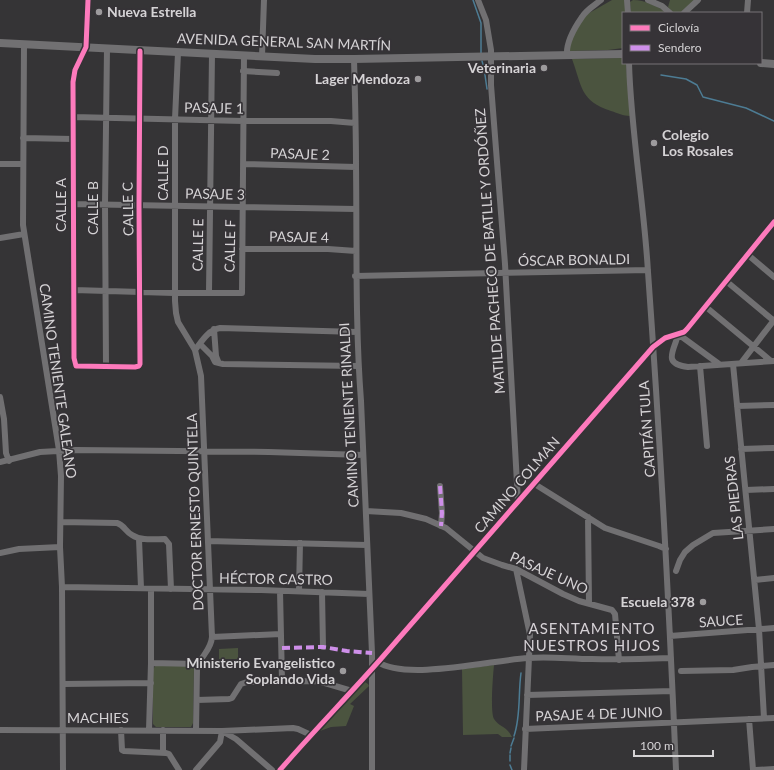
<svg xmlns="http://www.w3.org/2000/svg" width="774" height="770" viewBox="0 0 774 770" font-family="Lato,sans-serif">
<rect width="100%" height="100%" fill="#353436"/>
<path fill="#4b543f" d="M612,0H625L626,13H623V48L608,50L570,51L569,44L584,16Z
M633,0C645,0 657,6 667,13H631L630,2Z
M670,0H695L680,13L672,12L668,7Z
M622,58L623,63H626L630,116C623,116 618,113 611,111C580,101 582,86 572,59Z
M238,648V659H219V649Z
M156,665L193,666L194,667L193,723L191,727H156L153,724V669Z
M494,665C493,676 490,712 494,719C500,728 506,725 512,737H502L498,734L463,735L462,669Z
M365,682L368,684L369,686L350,704L354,706L346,726L331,727L320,731L362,684Z"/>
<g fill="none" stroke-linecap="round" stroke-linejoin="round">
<path stroke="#4d7c94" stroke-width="1.5" d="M473,0L481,23V53
M482,61L484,68L487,89
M661,75L686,79L697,85L703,97L746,108L774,121
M514,736C521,716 518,694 521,673
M511,746L514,738
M510,753L511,748
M510,761V755
M510,765L512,770"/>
<path stroke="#717072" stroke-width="6" d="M88,0L86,47L75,70L73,82L74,358L76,366L135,367L139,366L140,364L139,205L140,51
M478,0L486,20L491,50V85L505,264L518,502
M627,0L628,13
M648,0L662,6L670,13
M684,13L698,0
M747,13L748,0
M24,44L23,225L59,450L61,476L60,547L62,587L63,770
M178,53L175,119V301L176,313L178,322L195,350L201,376L212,637C211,651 200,656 197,669L196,730
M567,55C566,43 575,27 582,17C586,10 595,5 601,0
M262,56L264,0
M354,59C355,95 356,130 356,166C357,244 355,323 361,401L372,653V770
M629,63C631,133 644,202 648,272C660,438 669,604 676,770
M243,71L277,73
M73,117L243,121H331L355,123
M23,138L73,139
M0,164H23
M243,164L356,167
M73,204L356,209
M0,238L24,234
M242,249H328L356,251
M747,254L774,277
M355,276L648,270
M726,281L774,321
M74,290L174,293H242L244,55
M209,292L212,54
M706,307L771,361
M214,329L216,356L218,361
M200,344L212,356L215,362L223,364L358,366
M195,350C202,341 208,330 220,328L357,332
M741,363L774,320
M719,364L678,334C675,350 661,364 688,367L774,361
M733,364L759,629L764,718
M106,366L105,204L107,49
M700,366L707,446
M0,397L4,419L6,453L9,461
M737,406L774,405
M741,449L774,448
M0,462L40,452L76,450L269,452L363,455
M533,483L605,528L659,546L666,549
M440,486L442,513L441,526
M746,490L774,489
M366,511L401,513L426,519L446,528L483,558L502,565L516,569L563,594L579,601L612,610L615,614L619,660
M588,517L589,603
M61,522L117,523C124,525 126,532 132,535C141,541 154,539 165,539L169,544L171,589
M139,539L141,588
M208,541L367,545
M0,553L19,549L60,547
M516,569L530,635L524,770
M676,571L680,560L685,552L693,545L713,533L774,529
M755,580L774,578
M62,587L261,590L369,594
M280,591L282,681
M299,591L300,543
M322,592L323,647
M670,636L774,628
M212,637L281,634
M378,662C406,681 493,660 528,658C549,656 571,659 592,659C618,660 645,659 671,658
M151,663L198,664
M681,671L733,670L752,667L774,665
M63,684L151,683
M527,695L672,691
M197,700L229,699L232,698L241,684L247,682L318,681L352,691
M749,719L753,770
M525,729L774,718
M0,730L222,731L293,728L298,729L311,735
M121,730L122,750L124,751L166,753L169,754L179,770
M149,730L151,663V589
M163,752V730
M196,770L220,742L222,731L236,739L272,770
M280,770C312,733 347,697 379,661C471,557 561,451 653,347L665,338L684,332L687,329L774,222
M756,770L774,769"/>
<path stroke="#717072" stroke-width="8" d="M0,43L315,59H354L623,54
M761,63L774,64"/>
<path stroke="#ce8fe9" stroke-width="4" stroke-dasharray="8 4" stroke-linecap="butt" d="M440,486L442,513L441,526
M282,648L323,647L347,651L372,653"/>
<g stroke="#363337" stroke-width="8">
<path id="cycleway" d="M88,0L86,47L75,70L73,82L74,358L76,366L135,367L139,366L140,364L139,205L140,51
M280,770C312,733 347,697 379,661C471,557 561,451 653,347L665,338L684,332L687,329L774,222"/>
</g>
<use href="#cycleway" stroke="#fd7abc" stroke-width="5"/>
</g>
<g fill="#9d9b9d" stroke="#363337" stroke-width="1.5">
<circle cx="99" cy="12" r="4"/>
<circle cx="544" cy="68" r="4"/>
<circle cx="418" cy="79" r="4"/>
<circle cx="654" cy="143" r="4"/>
<circle cx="703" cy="602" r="4"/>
<circle cx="343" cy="671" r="4"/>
</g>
<g text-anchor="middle" stroke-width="3.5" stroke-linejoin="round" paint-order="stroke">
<g font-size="14" font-weight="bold" fill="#d5d3d5" stroke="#363337" text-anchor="end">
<text x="107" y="17" text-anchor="start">Nueva Estrella</text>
<text x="536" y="73">Veterinaria</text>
<text x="410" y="84">Lager Mendoza</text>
<text x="662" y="140" text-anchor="start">Colegio<tspan x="662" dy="16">Los Rosales</tspan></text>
<text x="695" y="607">Escuela 378</text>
<text x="335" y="668">Ministerio Evangelistico<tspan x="335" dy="16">Soplando Vida</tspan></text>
</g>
<g font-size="14" fill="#d5d3d5" stroke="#363337">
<text transform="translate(284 42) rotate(2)" y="5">AVENIDA GENERAL SAN MARTÍN</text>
<text transform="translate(214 108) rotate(1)" y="5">PASAJE 1</text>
<text transform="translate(300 154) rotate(2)" y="5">PASAJE 2</text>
<text transform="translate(163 173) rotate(-90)" y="5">CALLE D</text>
<text transform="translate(215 194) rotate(1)" y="5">PASAJE 3</text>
<text transform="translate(61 205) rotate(-90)" y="5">CALLE A</text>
<text transform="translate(93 208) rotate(-90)" y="5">CALLE B</text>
<text transform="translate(128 209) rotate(-91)" y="5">CALLE C</text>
<text transform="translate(299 237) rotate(1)" y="5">PASAJE 4</text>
<text transform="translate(198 245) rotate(-89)" y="5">CALLE E</text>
<text transform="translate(230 246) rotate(-89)" y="5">CALLE F</text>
<text transform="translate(490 251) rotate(-94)" y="5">MATILDE PACHECO DE BATLLE Y ORDÓÑEZ</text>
<text transform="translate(574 260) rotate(-1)" y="5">ÓSCAR BONALDI</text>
<text transform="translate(58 381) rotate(82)" y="5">CAMINO TENIENTE GALEANO</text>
<text transform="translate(349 415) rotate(-93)" y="5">CAMINO TENIENTE RINALDI</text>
<text transform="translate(647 429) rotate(-94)" y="5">CAPITÁN TULA</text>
<text transform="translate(517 485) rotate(-49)" y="5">CAMINO COLMAN</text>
<text transform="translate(734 498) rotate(-96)" y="5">LAS PIEDRAS</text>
<text transform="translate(195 512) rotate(-92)" y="5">DOCTOR ERNESTO QUINTELA</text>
<text transform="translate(549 573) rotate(24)" y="5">PASAJE UNO</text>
<text transform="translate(276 579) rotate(1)" y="5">HÉCTOR CASTRO</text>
<text transform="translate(721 621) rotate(-4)" y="5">SAUCE</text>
<text transform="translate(599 714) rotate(-2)" y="5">PASAJE 4 DE JUNIO</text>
<text x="98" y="723">MACHIES</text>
</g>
<g font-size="15" letter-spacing="1" fill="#d5d1d5" stroke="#363337">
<text x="592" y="634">ASENTAMIENTO<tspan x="592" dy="17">NUESTROS HIJOS</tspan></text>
</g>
</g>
<rect x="622" y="12" width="140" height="52" fill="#363337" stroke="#767376"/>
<rect x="630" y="25" width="20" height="6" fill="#fd7abc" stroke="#767376"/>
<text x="658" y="32" font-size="12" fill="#d5d3d5">Ciclovía</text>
<rect x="630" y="45" width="20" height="6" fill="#ce8fe9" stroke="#767376"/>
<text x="658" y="52" font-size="12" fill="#d5d3d5">Sendero</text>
<path d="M634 750v6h79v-6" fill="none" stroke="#d5d3d5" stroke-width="2"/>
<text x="640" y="750" font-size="12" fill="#d5d3d5" stroke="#363337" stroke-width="3" paint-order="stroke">100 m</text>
</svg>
